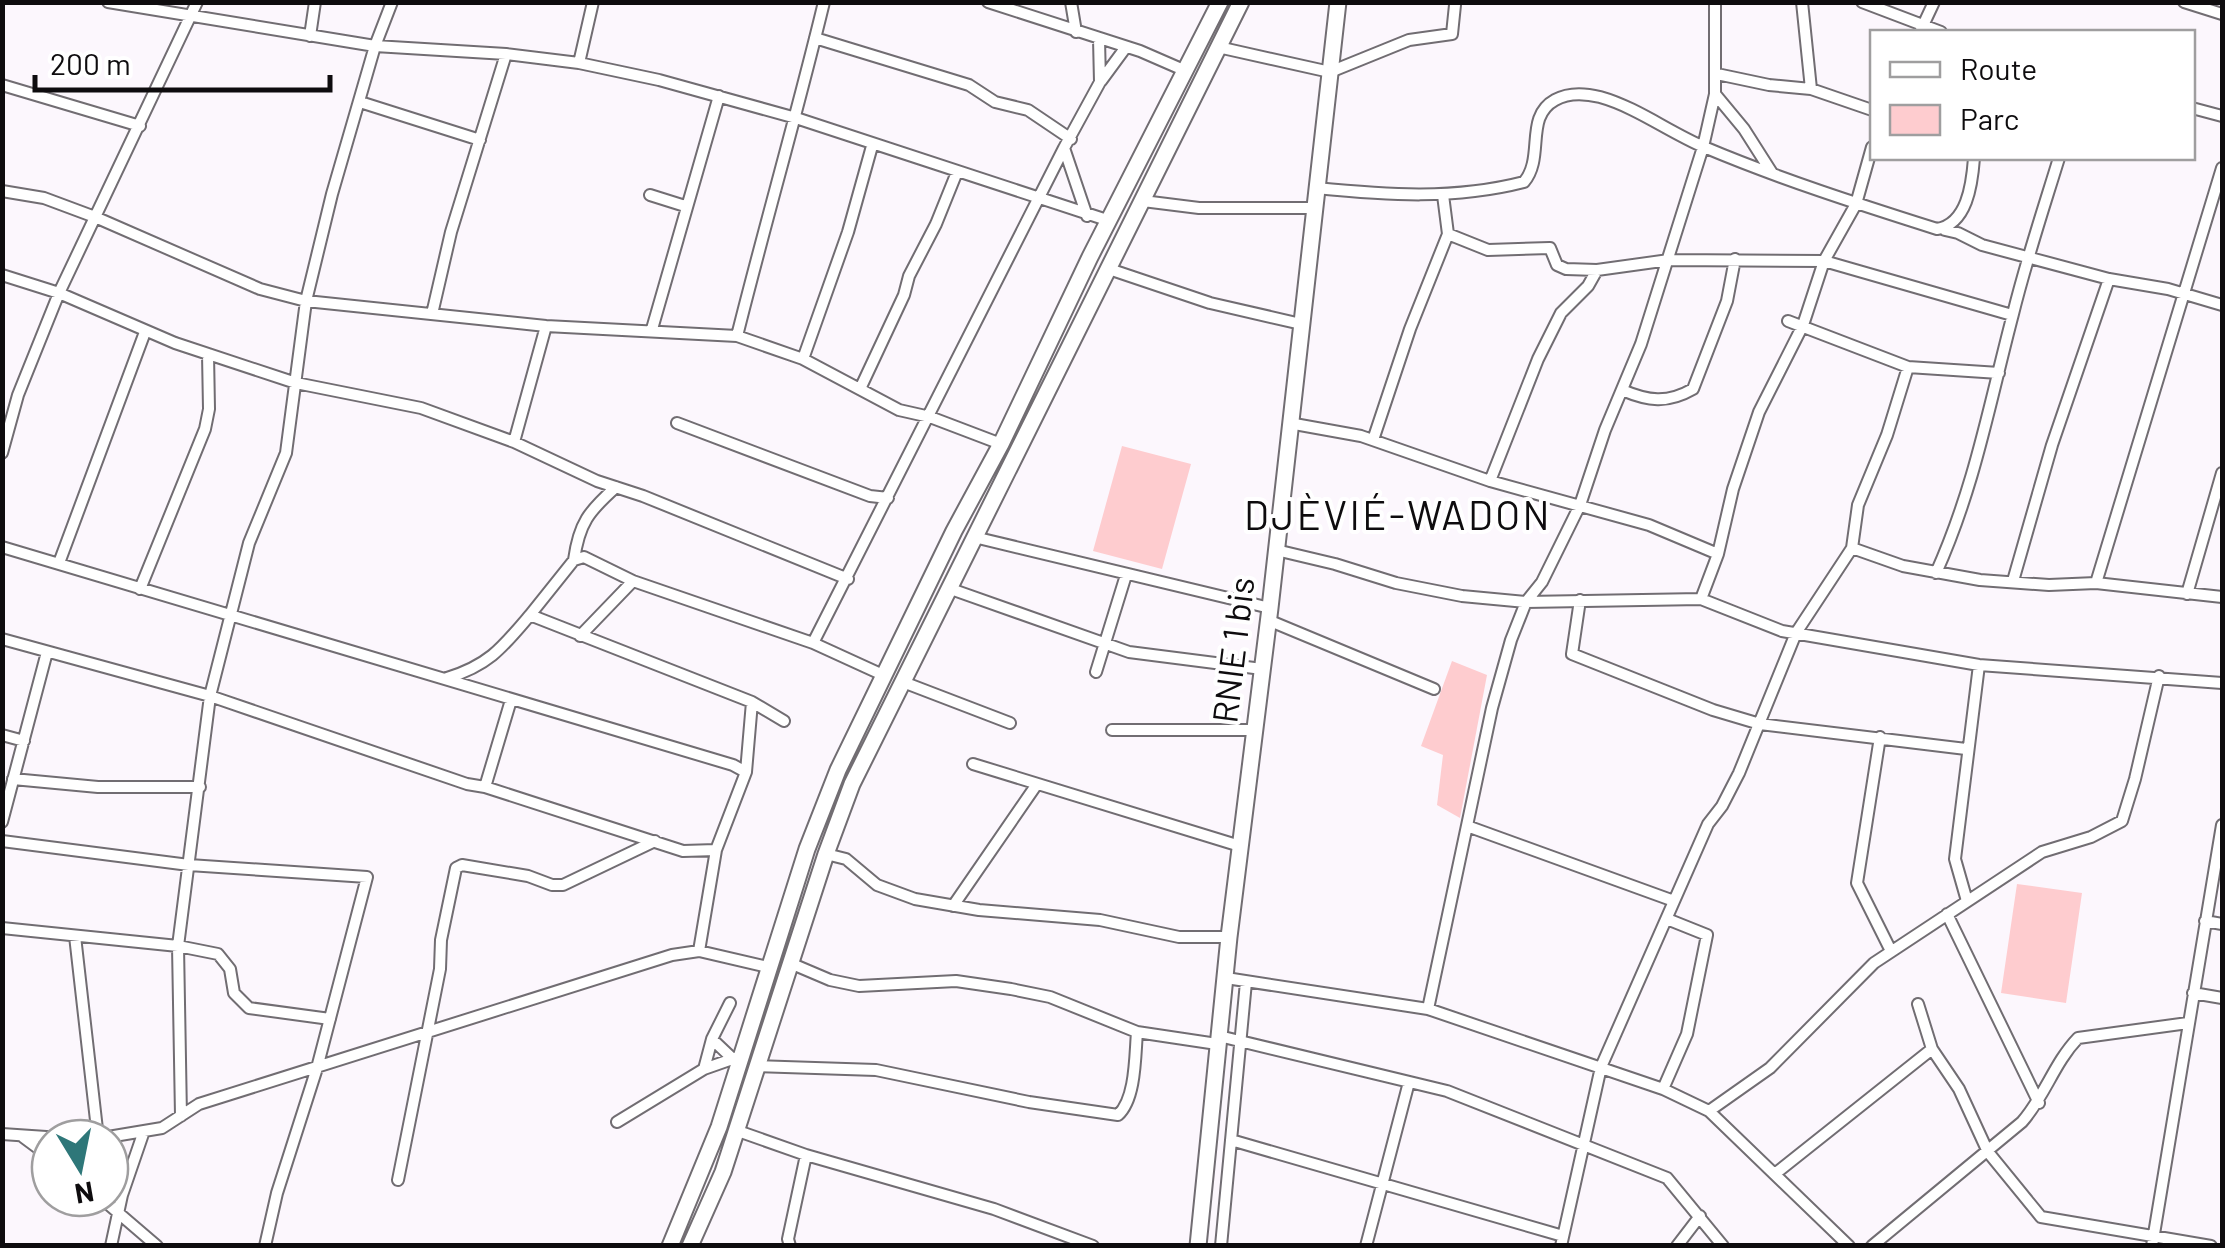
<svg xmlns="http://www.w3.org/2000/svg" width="2225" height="1248" viewBox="0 0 2225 1248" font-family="Barlow,sans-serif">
<rect width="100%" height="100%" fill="#fcf7fd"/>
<path fill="#fecccf" d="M1122,446L1191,464L1162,569L1093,551Z
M1452,661L1487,675L1460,818L1437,805L1443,755L1421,746Z
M2017,884L2082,893L2066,1003L2001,993Z"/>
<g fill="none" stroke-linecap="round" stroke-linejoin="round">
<g stroke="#716d72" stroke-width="14">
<path id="minor" d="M108,2L375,46L506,54L579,63L659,80L796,118L1110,221
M988,2L1140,51L1186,71
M1071,2L1076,32
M1802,2L1811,89
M1862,2L1941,32
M2184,2L2222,14
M1920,32L1934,2
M310,36L315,2
M815,38L969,85L995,102L1028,110L1071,139
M1218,47L1330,72L1409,40L1452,34L1455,5
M579,63L593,2
M1717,74L1769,85L1811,89L1872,110
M1101,81L1126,47
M2,85L140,126
M1715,94L1744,129L1772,173
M360,102L480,140
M2192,108L2222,116
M1064,148L1087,216
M1316,188C1387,195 1454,200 1524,182C1545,157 1524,117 1555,100C1569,92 1584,93 1600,97C1636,107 1669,132 1704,147C1780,179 1858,204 1937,229C1967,224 1972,185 1974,158
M2,191L44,198L95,217L260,289L306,301L546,326L737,336L803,359L899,410L930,417L1001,444
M650,195L685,206
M1143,201L1199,208H1313
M1945,230L1958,233L1982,245L2109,279L2168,289L2222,305
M1448,234L1488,250L1550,248L1557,265L1566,269L1597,270L1669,260L1824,261L2012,315
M1109,269L1210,303L1301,324
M2,275L59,293L175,343L296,383L421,408L514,442
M432,314L451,232L506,54
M1788,321L1908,367L1999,373
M546,326L514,442L597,481L643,496L848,579
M652,329L719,96
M737,336C765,224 797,114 824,2
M803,359L848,232L872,146
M860,389L904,295L909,276L936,224L957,172
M1622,390C1648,401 1667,404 1693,389L1727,301L1735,259
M677,423L870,496L888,498
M1289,423L1361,436L1490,481L1649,525L1718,554
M1373,440L1410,329L1448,234L1443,195
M2,453L18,395L59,293L197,2
M1490,481L1538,359L1561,313L1588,286L1597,270
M974,537L1270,608
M2,547L733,765L746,772
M1852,548L1903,566L1980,580L2049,585L2096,583L2222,597
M1276,550L1335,564L1396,583L1462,596L1526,602L1701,599L1782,631L1979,665L2222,683
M574,560C579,523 589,511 616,487
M59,563L145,332
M1936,573C1975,486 1989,405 2013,314C2026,261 2043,210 2059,158
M2013,581L2052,445L2109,279
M2096,583L2222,168
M948,588L1129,652L1262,669
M140,589L205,429L209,409L208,354
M2187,594L2222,473
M1701,599L1718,554L1733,489L1759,412L1803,325L1824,261L1856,204L1872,147
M1580,600L1572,654L1713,710L1760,724L1966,749
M530,615L574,560L584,557L633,581L813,643
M1268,620L1434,689
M580,636L633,581
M2,639L210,696L467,784L485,787L683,851L716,850
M1096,672L1126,575
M883,675L813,643L1064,148L1100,82L1099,39
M447,678C489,665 502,648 530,615L752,702L784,721
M903,682L1010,723
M1112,730H1255
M2,735L24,741
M1880,737L1857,883L1891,951
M973,764L1240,846
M13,779L98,787H200
M485,787L511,700
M2,822L47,652
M1467,826L1674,901
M2,841L189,865L367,877L317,1068L277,1193L265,1246
M826,854L846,859L877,885L915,899L979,910L1100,920L1179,937H1229
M1967,901L1955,859L1979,665
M953,906L1037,784
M1947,914L2039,1103
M2205,921L2222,924
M2,928L178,946L218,954L230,969L234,993L249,1008L330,1019
M75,936L98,1138
M699,951L716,850L746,772L752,702
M790,963L830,980L859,986L956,981L1011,989L1050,997L1137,1032L1217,1044
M1226,978L1428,1009L1663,1089L1709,1111L1849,1246
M2193,993L2222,998
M1918,1004L1932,1049L1959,1089L1988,1152L2041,1217L2211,1246
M1428,1009L1492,708L1511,640L1526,602L1542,582L1580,505L1605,430L1641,344L1703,147L1715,94V2
M1219,1036L1447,1091L1667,1178L1723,1246
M712,1039L732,1058
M757,1066L876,1070L1029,1102L1118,1115C1136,1099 1135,1055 1137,1032
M704,1069L712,1039L730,1003
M1663,1089L1687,1034L1707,935L1667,919
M1709,1111L1770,1068L1874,963L2042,852L2091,837L2122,821L2135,779L2159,676
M181,1116L178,946L210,696L249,543L286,453L306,301L332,194L375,46L392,2
M617,1122L704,1069L741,1056
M738,1131L806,1155L994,1209L1093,1246
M2,1134L61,1138
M23,1137L50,1157
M102,1138L162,1128L199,1104L672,955L699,951L768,967
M1231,1140L1563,1236
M1776,1173L1932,1049
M398,1180L440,969L441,940L456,868L462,865L528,876L552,885H563L655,841
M101,1198L157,1246
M111,1246L122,1195L144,1131
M790,1246L788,1239L806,1155
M1221,1246L1246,982
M1366,1246L1409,1082
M1561,1246L1601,1067L1708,824L1722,806L1739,773L1796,633L1852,548L1858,505L1887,435L1908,367
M1677,1246L1700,1216
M1872,1246L2022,1122C2045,1096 2054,1063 2078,1038L2188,1023
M2152,1246L2222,825"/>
</g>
<g stroke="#716d72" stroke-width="19">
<path id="primary" d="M670,1246L719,1127L807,849L838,770L954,531L1001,444L1090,257L1220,2
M690,1246L723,1172L826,854L852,784L1241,2
M1198,1246L1229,937L1270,608L1338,2"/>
</g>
<use href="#minor" stroke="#fff" stroke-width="10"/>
<use href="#primary" stroke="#fff" stroke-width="15"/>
</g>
<g text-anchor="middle" stroke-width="8" stroke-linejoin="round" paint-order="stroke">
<g font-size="35" fill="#0e0c0e" stroke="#fff">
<text transform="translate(1234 650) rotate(-83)" y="12">RNIE 1 bis</text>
</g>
<g font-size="40" letter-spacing="2.5" fill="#0e0c0e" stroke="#fff">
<text x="1398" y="530">DJÈVIÉ-WADON</text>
</g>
</g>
<rect width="2225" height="1248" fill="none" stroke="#0e0c0e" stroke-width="10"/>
<rect x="1870" y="30" width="325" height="130" fill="#ffffff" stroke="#9f9e9f" stroke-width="2.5"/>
<rect x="1890" y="62" width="50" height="15" fill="#ffffff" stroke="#9f9e9f" stroke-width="2.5"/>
<text x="1960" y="80" font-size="30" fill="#0e0c0e">Route</text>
<rect x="1890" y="105" width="50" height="30" fill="#fecccf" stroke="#9f9e9f" stroke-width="2.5"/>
<text x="1960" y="130" font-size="30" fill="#0e0c0e">Parc</text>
<g transform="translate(80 1168) rotate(170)"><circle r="48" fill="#ffffff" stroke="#9f9e9f" stroke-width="2.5"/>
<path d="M0-8L18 38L0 25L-18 38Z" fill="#2e7779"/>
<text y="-15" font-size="28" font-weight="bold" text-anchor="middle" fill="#0e0c0e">N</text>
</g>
<path d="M35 75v15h295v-15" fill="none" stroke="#0e0c0e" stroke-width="5"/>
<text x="50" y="75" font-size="30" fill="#0e0c0e" stroke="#ffffff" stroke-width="8" paint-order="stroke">200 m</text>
</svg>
